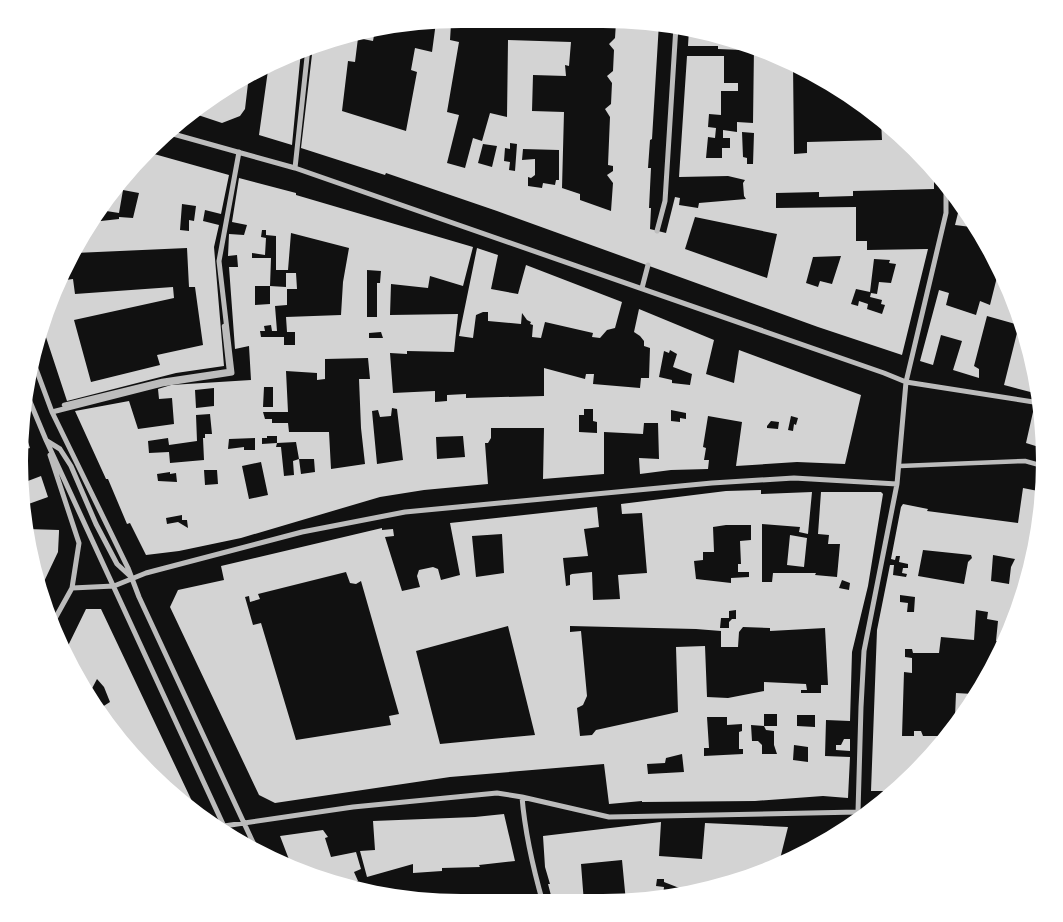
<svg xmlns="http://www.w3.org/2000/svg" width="1063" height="922" viewBox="0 0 1063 922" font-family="'Noto Sans',sans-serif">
<rect width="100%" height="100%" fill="#111"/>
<path fill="#d3d3d3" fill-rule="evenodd" d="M436,22L451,24L450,40L459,42L447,112L459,115L447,163L465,168L473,138L482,141L490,113L507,117L508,40L571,42L569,66L565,65L566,76L533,75L532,111L564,112L562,188L580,194V200L611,211L613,183L607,175L613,171V166L608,165L610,117L605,109L611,104L612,83L607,76L613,71L614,50L609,44L615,38L616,22L659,23L652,139L650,140L648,168H651L649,208H651L650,229L666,233L675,197L680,198L679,205L698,208L699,203L746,199L744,196L743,183L745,180L728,176L679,177L687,56H724V83H738V91H721V115L709,114L708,127L716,128L715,138L708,137L706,158H722V148H730V138H723V130L737,132V122L753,123L754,47L793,64L794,154L807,153V142L882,140L881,120L893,128L934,171V189L853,191V196L819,197V192L776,193V208L856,207V241H867V250L928,249L902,355L818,327L497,211L386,173L385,175L301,148L313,46L347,34L375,30L373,41L358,38L355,62L348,61L342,111L406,131L417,72L411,70L415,48L432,52ZM742,132L754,133L753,164H747V158L743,157ZM510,143L517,144L515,171L509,170L510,162L504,161L505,148L510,149ZM483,144L497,146L492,167L478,163ZM523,149L559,150V180H556L555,185L543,183L542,188L528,186V177L531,178L535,175V159L522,160ZM695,217L777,234L767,278L685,249ZM841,256L832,284L820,281L818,287L806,283L813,257ZM874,259L890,260L889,263L896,264L891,283L879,282L877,294L871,293L870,297L882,300L881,304L885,305L882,314L867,309L868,304L859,301L858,306L851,304L856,289L870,292Z
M689,29L744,42L751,45L742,46V50L718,49V46H688Z
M301,51L292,145L259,135L269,63Z
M249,75L245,109L240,116L222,123L192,113Z
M147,152L229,175L221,214L205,210L203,221L219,225L214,247L224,366L176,373L67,401L42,325L53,291L58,281L73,279L75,294L173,287L174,298L74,320L91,382L160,365L157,355L203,345L195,287H189L187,248L75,253L92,222L119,219V217L133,218L139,193L123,190L119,213L100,210L102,206H105L110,192ZM182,204L196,206L194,221L189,220V231L180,230Z
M239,178L296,193V195L473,247L463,286L430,276L428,288L391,284L390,315L458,314L454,352L407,351V354L390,353L393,393L435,391V402L447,401V395L466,394V398L544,396V368L585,379L586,374H594L593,384L640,388L641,378H649L650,348L644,346V341L640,336L634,332L639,309L714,340L706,374L734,383L739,350L861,395L845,464L797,462L736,466L742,422L708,416L703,447L706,448L704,460H709L708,469L671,470L640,474L639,458L659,459L658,423H644L643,434L604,432V474L543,479L544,428H491V438L488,443H485L488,484L424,490L380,497L241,538L179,551L146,555L130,523L127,524L108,479H106L75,411L129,401L138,429L174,424L172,398L159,399L158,389L171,385L251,380L249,346L235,349L229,267H238L237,255L228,256L229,234L244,235L247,225L232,222ZM262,230H266V235L276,236V270H288L291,233L349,248L343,282L341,315L286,317L287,332H295V345H284V337H261L260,331H265L264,326L271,325L272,331H277L275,306L287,305V289H297L296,273H286V287L270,286V304L255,305V286H270L271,258H252V253L265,255L266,238L261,237ZM367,270L381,271L380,283H377V317H367ZM381,332L383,338H369V333ZM670,350L677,354L673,367L692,374L690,385L672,383V380L659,377L664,351L669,353ZM368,358L370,379H359L361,428L365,464L331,469L329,432H289L288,423H272V419H265L263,412H288L286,371L317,373V380L325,379V359ZM264,387H273V407H263ZM214,388V406L196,408L195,390ZM392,408L397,409L403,460L377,464L372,411L378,410L380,417L391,416ZM584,409H593V421L597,422V433L579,432V415H584ZM671,410L686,413V419L680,418V422L671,421ZM210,414L212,434H205V438H203L204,460L170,463L169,452L149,453L148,441L168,438L169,445L197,441L196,415ZM791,416L798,418L796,425L794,424L793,431L788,430ZM771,421L779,422L778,429L767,428V426ZM267,436H277V443L296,442L299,459H314L315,472L301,474L299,459L293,461L294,475L284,476L281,447H276L277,443L262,444V438H267ZM463,436L465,457L437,459L436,437ZM255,438V450H244V447L228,449L229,439ZM261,462L268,495L249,499L242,466ZM204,470H217L218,484L205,485ZM170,472V474L176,473L177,482L158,481L157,474ZM182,515V520H187L188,528L178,522L167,524L166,518Z
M960,205L971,227L955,225Z
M477,248L498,255L491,289L518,294L526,265L622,302L615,328L607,330L600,338L592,337L593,333L545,322L541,338L532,337L533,325L530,324L531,322L527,320L522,313L521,324L488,321V312H483L476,315L473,338L459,336Z
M997,277L1021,319L1038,394L1004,385L1019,325L987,316L974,366L979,369V378L953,370L962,341L941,335L933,365L920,361L939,290L949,293L946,305L976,315L980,301L990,305Z
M1033,412L1041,413L1042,448L1026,443Z
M24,430L30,448L22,450L23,446Z
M41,476L48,497L23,506L20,484Z
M1023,488L1043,492L1029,576L1004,642L996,641L998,621L987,619L988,612L976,610L974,640L941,637L939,653H913L912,649H905V657L912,658V673L904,672L902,736H914V731H921L923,736H947L896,791H871L877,630L890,565H894L893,575L906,577L907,574L902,573L903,568H908V564L899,562L900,556H896L895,560L891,559L901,507L903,504L928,509L927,511L1018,523ZM923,550L971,555L972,558L968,562L964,584L918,576ZM993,555L1015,559L1011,567L1009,584L991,581ZM900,595L915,597L914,612H907L908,603L900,602Z
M761,490V494L812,492L808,534L799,532L800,527L762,524V582H772L773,573H816L815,575L837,577L840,544H828L829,535L818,534L821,492H881L883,494L868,586L852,652L850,721L826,720L825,756L850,757L848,798L823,796L755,801L642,802V801L609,804L604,764L450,777L275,803L259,795L170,607L178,590L224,580L221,566L382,528V530L393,529L394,536L385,537L402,591L420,587L417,576L419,570L433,567L438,569L441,580L460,575L450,523L597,507L599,527L584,529L588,556L563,558L566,586L570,585V575L572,574L592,572L593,600L620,599L618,575L647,573L642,513L622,514L621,504L726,491ZM726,525H751V540L740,541L741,564H738V572H749V577L731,578V583L696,579L694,561L703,560V552H714L713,527ZM502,534L504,573L476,577L472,536ZM346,572L350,583L356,584L361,581L399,714L389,716L391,725L296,740L261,623L253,625L245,597L249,596L250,602L260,599L258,594ZM842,580L850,583L849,590L839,588ZM736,610V619H732L729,622V628H720L721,618H729V611ZM508,626L535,735L440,744L416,651ZM570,626L696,629L721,631V647H738L739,632L743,627L770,628V631L825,628L828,685H821V693H801V690H807L806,684L764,682V691L728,698L707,697L705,646L676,647L678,712L596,730L592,735L580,736L577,708L583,705L587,696L581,631L570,632ZM764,714H777V726H764ZM797,715H815V727L797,726ZM707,717H727V725L742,724V731L739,732V749H743V754L704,756V748H709ZM751,725L764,726L766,730L774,731V745L777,754H762V745L758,741H752ZM794,745L808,747V762L793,760ZM682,754L684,772L648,774L647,764L665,763L666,758Z
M27,529L59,530V532L58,552L40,590Z
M790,535L807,538L804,567L787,565Z
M86,609H101L199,816L148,774L99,709L110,702L104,687L97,679L88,696L78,682L65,652Z
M956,693L973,694L972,699L961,718L955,717Z
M844,739H850V751L836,750V745H841Z
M504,814L515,861L479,865L480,867L442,868V871L413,873V864L367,877L360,851L375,850L373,821L475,817Z
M661,822L659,856L702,859L705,823L788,827L780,859L784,860V862L744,880L687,891L664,882V879H657L656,886L664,887L663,896L631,902H626L622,860L581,864L584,903H553L548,884H550L545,867L543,836Z
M323,830L328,837L325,838L331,857L356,852L361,869L354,872L358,881L346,885L347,886L293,870L280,836Z"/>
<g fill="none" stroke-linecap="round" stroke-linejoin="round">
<path stroke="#bcbcbc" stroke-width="4.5" d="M64,405L162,381L229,371L224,326
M900,466L1025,461L1043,466
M858,812H868"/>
<path stroke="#bcbcbc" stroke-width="5" d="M166,132L295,168L884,373L906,382L1040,403
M295,168L308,48
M657,231L665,201L676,26
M642,288L648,265
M32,358L52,412L128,568L139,597L257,851
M26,392L46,440L228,835
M52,412L162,384L232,373L219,261L239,152
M47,441L60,449L71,466L96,524L117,564L130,576
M50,455L79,543L72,588L52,624
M72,588L114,586L146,573L302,532L405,512L712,483L794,478L897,484
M522,797C525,833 533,868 543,903
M224,826L353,807L497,793L522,797L609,817L858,812L861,707L864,651L897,484L906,382L946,213V185"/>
</g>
<path d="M0 0H1063V922H0ZM461 28H603A433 433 0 0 1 1036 461V461A433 433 0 0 1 603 894H461A433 433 0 0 1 28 461V461A433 433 0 0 1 461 28Z" fill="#fff" fill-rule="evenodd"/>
</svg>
